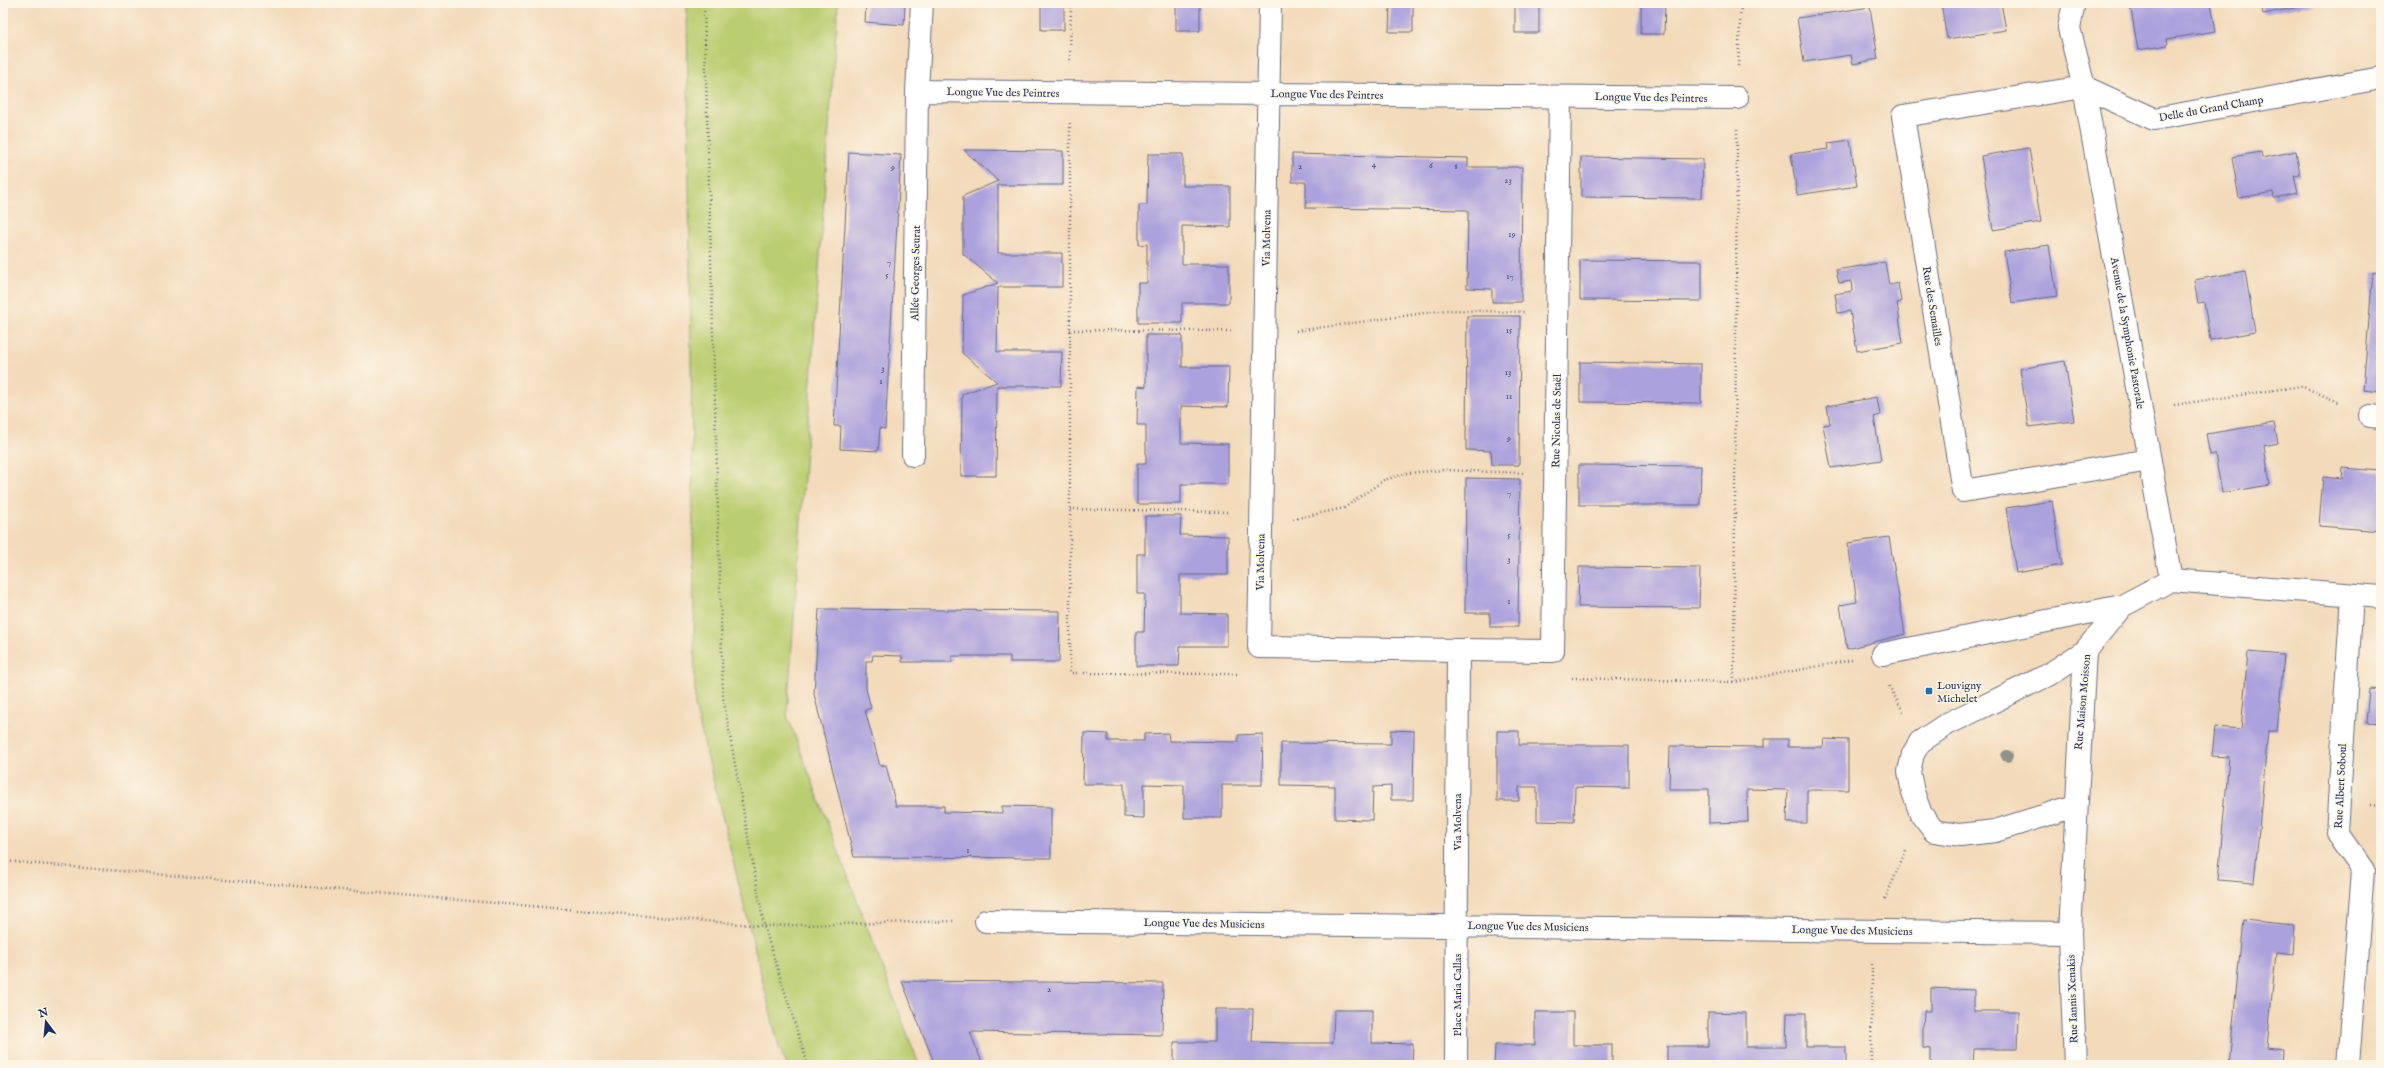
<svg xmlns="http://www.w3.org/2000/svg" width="2384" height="1068" viewBox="0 0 2384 1068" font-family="'IM FELL English',serif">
<rect width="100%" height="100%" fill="#fcf5e5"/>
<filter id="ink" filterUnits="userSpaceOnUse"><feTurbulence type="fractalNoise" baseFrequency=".025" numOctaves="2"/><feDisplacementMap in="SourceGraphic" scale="8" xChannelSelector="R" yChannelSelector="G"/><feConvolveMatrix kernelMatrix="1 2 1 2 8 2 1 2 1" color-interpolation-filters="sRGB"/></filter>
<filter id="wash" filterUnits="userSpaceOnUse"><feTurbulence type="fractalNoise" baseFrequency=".012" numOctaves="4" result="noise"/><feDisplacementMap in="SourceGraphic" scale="16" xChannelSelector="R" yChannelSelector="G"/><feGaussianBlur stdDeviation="0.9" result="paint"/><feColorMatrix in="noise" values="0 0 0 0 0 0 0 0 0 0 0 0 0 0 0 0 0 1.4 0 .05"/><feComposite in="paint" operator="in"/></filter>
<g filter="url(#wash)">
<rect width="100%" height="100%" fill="#f3daba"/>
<path fill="#bacd70" stroke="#6a7e67" d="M687,3H838L787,715L919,1065H787L779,1047L695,706Z"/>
<g id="blocks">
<path fill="#aba1dd" d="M866,3H905L904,25L865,22Z
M954,3H989V7L954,6Z
M1041,3H1064V30H1041Z
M1176,3H1200V31H1176Z
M1390,3H1413V32H1389Z
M1515,3H1539V33H1515Z
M1641,3H1665L1664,34H1641Z
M1941,3H2001L2006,30L1947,39Z
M2130,3H2211L2216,31L2167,39L2168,45L2138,50Z
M2261,3H2315V4L2263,14Z
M1870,7L1878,59L1853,64L1851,55L1804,62L1797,18Z
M1850,140L1857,186L1797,195L1791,154L1829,149L1828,143Z
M2029,148L2041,222L1993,230L1981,156Z
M964,150L1063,151V185H998V253H1062V287H998L997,352H1062L1061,386H997L996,476H961L962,394L997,382L962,353L963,295L998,283L963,254V196L998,181Z
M2296,151L2300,175L2294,176L2298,193L2274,198L2273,192L2239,198L2232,157L2261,152L2262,158Z
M849,152L901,155L885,429L880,428L878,451L840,449L841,426H834Z
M1148,154H1183V186H1230V227L1182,226V264H1229V303H1182V323H1138V283H1147V244L1139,245V205H1147Z
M1292,154L1468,158V167H1522L1521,302H1492V289L1467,288L1468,210L1306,208V182H1292Z
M1581,157L1703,159L1702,198L1581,197Z
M2049,245L2057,296L2012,303L2004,252Z
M1580,260L1702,261V301L1580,300Z
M1885,262L1889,285L1898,283L1901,302L1897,303L1903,343L1857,351L1850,311L1838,313L1835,294L1852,291L1851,281L1839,283L1836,270Z
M2245,271L2255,332L2210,340L2204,302L2198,303L2194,280Z
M2373,272L2381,273V392L2363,390Z
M1467,316H1520L1519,465H1492L1491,451L1466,450Z
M1146,335H1182V367H1229L1228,407L1181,406V443L1228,444V484H1181V504H1137V464H1146V425H1137L1138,386L1146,387Z
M2065,361L2074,421L2029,427L2020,369Z
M1580,362L1701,364V403L1580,402Z
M1877,397L1880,415L1874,417L1881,460L1831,468L1823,425L1830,424L1827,406Z
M2274,423L2278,443L2264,446L2270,485L2222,493L2215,454L2210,455L2206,434Z
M1579,465L1701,466L1700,505H1579Z
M2343,468L2381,471V531L2319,526L2323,477L2342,479Z
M1466,478L1520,479L1518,627H1490V613H1465Z
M2052,501L2062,565L2016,573L2006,508Z
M1145,516H1181L1180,535L1228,536V575H1180V613L1227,614V646H1180L1179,666H1136V632H1144L1145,594H1137V554H1145Z
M1889,537L1905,634L1847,649L1840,605L1857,602L1848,543Z
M1579,567L1700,568L1699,608L1578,607Z
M819,609L1060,611L1059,662H1010V656H952V662H902V656L873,655L872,661H866V689L871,708L865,710L880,766L886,765L896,806H944V812L1002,813V806L1051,807V858L854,857L814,694Z
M2248,652L2284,655L2277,731H2268L2254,883L2218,880L2229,757L2212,756L2215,727L2241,729Z
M2369,689L2381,690V724L2366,723Z
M1391,730L1414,731L1413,800H1391V786L1373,787L1372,820L1335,819V786L1281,785V743L1391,744Z
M1497,731H1519V745H1629V788L1575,787L1574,822L1537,821V787H1519V801H1497Z
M1084,733L1108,734V741H1144V734L1168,733L1169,741L1238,742V735L1263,734L1262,785H1222V818H1184V785L1144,784V818L1124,817V784H1083Z
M1764,739H1788V747H1823L1824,739L1848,740V790H1807V823H1787L1788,790L1747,789L1748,822L1709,823V789H1669L1670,746L1764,747Z
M2243,920L2295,925L2293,955L2276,953L2267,1047L2283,1049L2282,1065H2229Z
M902,981L1163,983L1162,1035L970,1032L983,1065H935Z
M1931,988L1974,990V1011H2019L2018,1049H1974L1973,1065H1931V1049L1923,1048V1030L1924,1011H1931Z
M1215,1009H1253L1252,1042L1293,1043H1333L1334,1010H1372V1043L1413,1044L1412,1065H1174V1042H1215Z
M1535,1012H1573V1045H1612V1065H1494L1495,1045H1535Z
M1708,1012L1746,1013V1047H1786L1787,1013H1806V1047H1846V1065H1667V1046H1708Z"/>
</g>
</g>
<g filter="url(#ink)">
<use href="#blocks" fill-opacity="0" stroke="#676b7e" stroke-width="1"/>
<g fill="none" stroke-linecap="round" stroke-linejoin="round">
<g stroke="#676b7e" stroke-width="24">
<path id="service" d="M1458,650L1553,651L1560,97
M2075,806L1995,831L1960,835L1934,831L1921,814L1913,792L1909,772L1913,754L1920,742L1947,724L2048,675L2085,651"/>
</g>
<g stroke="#676b7e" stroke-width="24">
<path id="minor" d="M1270,3L1259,647L1458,650L1456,1065
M2074,3L2069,28L2084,87L2154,119L2381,78
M917,91L1737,98
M2370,416L2381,417
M913,455L917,91L922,3
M2150,460L1963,491L1903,116L2084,87L2171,580
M1883,654L2122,606
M986,921L2070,933
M2075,1065L2070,933L2085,651L2122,606L2171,580L2381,597
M2348,1065L2363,870L2337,833L2352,595"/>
</g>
<path stroke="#676b7e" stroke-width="2.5" stroke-dasharray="1 3" stroke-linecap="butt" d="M704,3L723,697L764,926L808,1065
M1070,60L1071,3
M1738,66L1741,3
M1070,123V673L1237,674L1239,672
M1737,129L1734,682L1852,660
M1070,330L1233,331
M1296,331L1446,310L1525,312
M2174,405L2301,386L2341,403
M1070,509L1229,512
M1293,519L1344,508L1384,480L1407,473L1444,470L1523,473
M1572,678L1734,682
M1889,686L1904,713
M2371,805L2381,806
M3,861L764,926L956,921
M1885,899L1907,848
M1871,1065L1872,963"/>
<use href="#service" stroke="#fff" stroke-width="22"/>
<use href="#minor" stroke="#fff" stroke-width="22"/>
</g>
<circle fill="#92918a" cx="2007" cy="756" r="6"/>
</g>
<rect fill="#1f6fb2" stroke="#fcf5e5" stroke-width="1.5" x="1925" y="687" width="8" height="8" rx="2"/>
<g text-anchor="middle" stroke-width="3" stroke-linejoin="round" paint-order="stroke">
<g font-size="9" fill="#3f4c7e">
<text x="1374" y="167">4</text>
<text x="1431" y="168">6</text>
<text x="1300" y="169">2</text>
<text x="1456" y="169">8</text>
<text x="893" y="170">9</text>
<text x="1508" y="183">23</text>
<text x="1512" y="237">19</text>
<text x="889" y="265">7</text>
<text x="887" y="278">5</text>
<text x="1510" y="279">17</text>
<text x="1509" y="333">15</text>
<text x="883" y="371">3</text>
<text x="1508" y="375">13</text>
<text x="881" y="384">1</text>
<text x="1509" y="399">11</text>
<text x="1509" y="441">9</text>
<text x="1509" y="496">7</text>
<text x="1509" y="538">5</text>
<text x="1509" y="562">3</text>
<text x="1509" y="604">1</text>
<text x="968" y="853">1</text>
<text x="1049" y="992">2</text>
</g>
<g font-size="11" fill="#1b2f5e" stroke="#fcf5e5">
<text transform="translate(1003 92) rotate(1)" y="4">Longue Vue des Peintres</text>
<text transform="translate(1327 94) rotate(1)" y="4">Longue Vue des Peintres</text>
<text transform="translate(1651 97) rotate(1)" y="4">Longue Vue des Peintres</text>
<text transform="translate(2211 108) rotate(-10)" y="4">Delle du Grand Champ</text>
<text transform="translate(1266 238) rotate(-89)" y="4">Via Molvena</text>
<text transform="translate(915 273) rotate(-89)" y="4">Allée Georges Seurat</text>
<text transform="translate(1933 306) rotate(81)" y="4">Rue des Semailles</text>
<text transform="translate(2128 333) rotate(80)" y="4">Avenue de la Symphonie Pastorale</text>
<text transform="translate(1556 421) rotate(-89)" y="4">Rue Nicolas de Staël</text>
<text transform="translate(1260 562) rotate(-89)" y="4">Via Molvena</text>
<text transform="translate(2082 702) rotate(-85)" y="4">Rue Maison Moisson</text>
<text transform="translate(2340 786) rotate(-87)" y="4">Rue Albert Soboul</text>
<text transform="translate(1457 822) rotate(-90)" y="4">Via Molvena</text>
<text transform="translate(1204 923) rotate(1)" y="4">Longue Vue des Musiciens</text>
<text transform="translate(1528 926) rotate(1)" y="4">Longue Vue des Musiciens</text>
<text transform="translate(1852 930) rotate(1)" y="4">Longue Vue des Musiciens</text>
<text transform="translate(1457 995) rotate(-90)" y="4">Place Maria Callas</text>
<text transform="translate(2072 999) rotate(-92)" y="4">Rue Iannis Xenakis</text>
</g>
<g font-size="11" fill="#1b2f5e" stroke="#fcf5e5" text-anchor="start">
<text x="1937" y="689">Louvigny<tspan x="1937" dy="13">Michelet</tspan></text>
</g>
</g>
<rect width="2384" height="1068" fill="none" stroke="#fcf5e5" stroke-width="16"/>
<g transform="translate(46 1022) rotate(344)" stroke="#fcf5e5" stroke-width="3" paint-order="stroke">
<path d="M0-3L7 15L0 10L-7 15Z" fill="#1b2f5e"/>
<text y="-6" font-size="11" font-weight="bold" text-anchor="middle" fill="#1b2f5e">N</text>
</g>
</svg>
